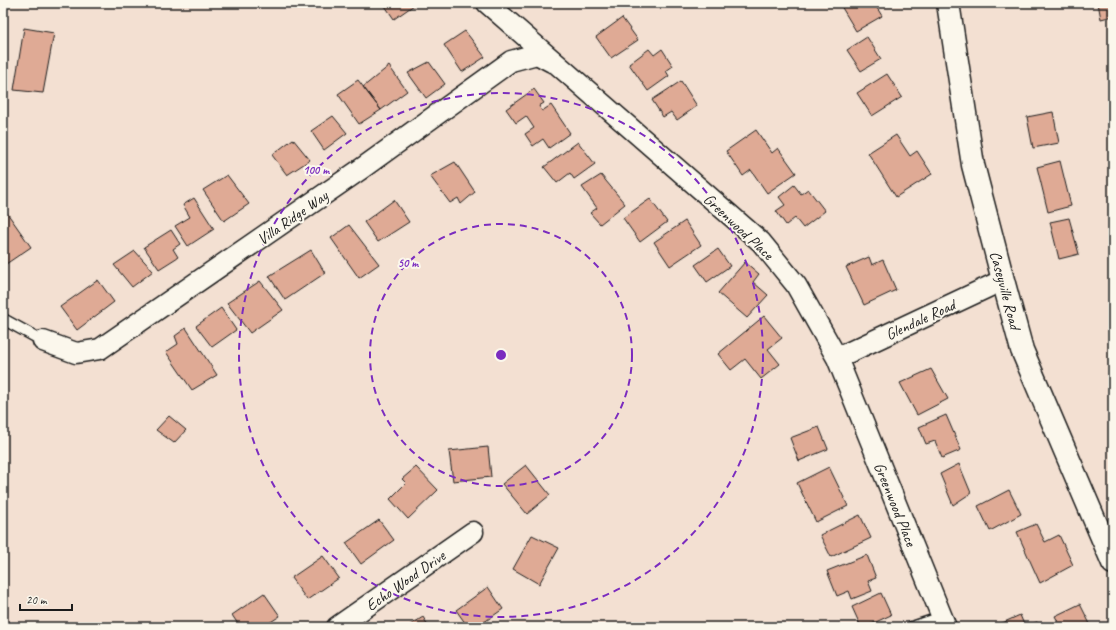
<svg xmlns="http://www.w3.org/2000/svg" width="1116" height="630" viewBox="0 0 1116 630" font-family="Caveat,sans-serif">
<rect width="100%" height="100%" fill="#f3e0d2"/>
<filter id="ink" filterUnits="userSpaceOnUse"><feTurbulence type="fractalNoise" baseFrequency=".025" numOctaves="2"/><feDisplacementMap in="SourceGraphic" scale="8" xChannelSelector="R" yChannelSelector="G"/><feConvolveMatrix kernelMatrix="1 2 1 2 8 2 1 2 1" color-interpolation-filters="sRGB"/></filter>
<g filter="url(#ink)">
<path fill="#dfaa95" stroke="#1c1c1c" d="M383,3H417L394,19Z
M847,3H874L882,16L856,31L841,6Z
M1098,3H1113V16L1101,19Z
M622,18L638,40L611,58L596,37Z
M24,28L54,33L43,93L14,90Z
M465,31L485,57L462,72L444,45Z
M867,37L881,59L861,71L847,50Z
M649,49L654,55L662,49L673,66L666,71L669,76L648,91L629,64Z
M429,62L445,84L426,98L408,73Z
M389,66L407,91L381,110L363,87Z
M887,74L902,97L872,116L857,93Z
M358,80L381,110L359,124L338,94Z
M681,81L697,106L677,120L671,112L663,117L652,100Z
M534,89L544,103L539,106L542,111L551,105L570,133L549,148L543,139L533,146L525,134L534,128L526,116L516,123L506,109Z
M1053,112L1059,143L1033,148L1027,117Z
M333,116L347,133L324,150L311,131Z
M756,130L772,153L778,148L796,173L767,193L751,170L743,176L726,151Z
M896,135L910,156L917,151L932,174L896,197L868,153Z
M293,139L310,160L287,175L272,155Z
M578,142L595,164L574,179L570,173L557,183L544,167Z
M1060,161L1071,206L1048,212L1037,167Z
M455,162L475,192L461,204L458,198L450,203L430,176Z
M227,175L249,204L224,221L203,190Z
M601,175L625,204L600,224L590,213L597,208L582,187Z
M794,185L801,194L808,189L825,211L803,228L795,218L786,225L776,211L785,205L779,197Z
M194,198L214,229L188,246L175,226L190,217L183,205Z
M650,199L667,222L640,242L623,218Z
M394,200L409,222L378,242L364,222Z
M5,210L31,247L6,264L3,259V212Z
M1069,218L1079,254L1059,259L1050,222Z
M685,221L701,245L670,266L654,242Z
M349,225L379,264L359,278L331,238Z
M171,230L180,244L173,249L178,257L159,269L144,247Z
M718,249L730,266L707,282L695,265Z
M311,250L325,273L285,300L269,276Z
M135,251L153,271L132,287L114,265Z
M869,257L872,265L883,260L896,290L864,305L846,267Z
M745,262L759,274L753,282L768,295L747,318L718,293Z
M98,280L114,302L77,330L60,307Z
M260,281L283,310L250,333L227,303Z
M221,308L236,330L212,347L196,326Z
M764,316L782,338L768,349L780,364L761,379L745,359L731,370L718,354Z
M186,328L217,375L192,390L166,352L178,344L175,336Z
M931,369L948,399L917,415L900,383Z
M946,415L961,450L942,458L935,441L926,444L919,427Z
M169,416L186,430L174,443L156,430Z
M819,427L828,449L799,461L790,438Z
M488,447L491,477L453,481L449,451Z
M959,464L971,493L953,505L940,474Z
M526,465L550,495L527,514L502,484Z
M416,467L438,490L408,519L390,499L406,483L402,479Z
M829,467L848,506L816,522L797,483Z
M1009,490L1021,514L990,531L978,506Z
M860,515L871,538L831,557L820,535Z
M379,520L394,540L361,564L346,543Z
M1036,524L1045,542L1059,535L1073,565L1040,583L1017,532Z
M532,535L559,548L539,584L513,569Z
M867,555L876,578L868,581L872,591L852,599L849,591L837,596L827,571Z
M323,556L339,578L307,600L291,578Z
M488,587L503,609L477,627H468L456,610Z
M264,593L280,616L263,627H240L232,615Z
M881,593L891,615L865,627H861L852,607Z
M1080,604L1091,626L1088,627H1061L1055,616Z
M1020,615L1025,627H1001L1000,624Z
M423,617L429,627H407Z
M1037,622L1039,627H1025Z"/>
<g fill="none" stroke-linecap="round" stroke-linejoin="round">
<g stroke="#1c1c1c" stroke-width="13">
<path id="lane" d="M3,319L43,341
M912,627L942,617"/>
</g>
<g stroke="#1c1c1c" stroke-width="23">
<path id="street" d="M487,3L761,242L796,285L837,358L946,627
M43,341L76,353L100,349L361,169L511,61L537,54L552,62
M837,358L1003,280
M337,627L473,532"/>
</g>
<g stroke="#1c1c1c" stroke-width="25">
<path id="secondary" d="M948,3L973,165L1003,280L1022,350L1113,563"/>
</g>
<use href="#lane" stroke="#fbf7ec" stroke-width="10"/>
<use href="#street" stroke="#fbf7ec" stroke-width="20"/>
<use href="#secondary" stroke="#fbf7ec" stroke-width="22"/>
</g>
</g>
<g fill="none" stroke="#7b2cbf" stroke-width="2" stroke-dasharray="7 5">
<circle cx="501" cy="355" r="131"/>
<circle cx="501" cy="355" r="262"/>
</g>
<g text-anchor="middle" stroke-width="4" stroke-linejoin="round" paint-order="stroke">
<g font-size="16" fill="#1c1c1c" stroke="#fbf7ec">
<text transform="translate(292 217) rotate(-35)" y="6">Villa Ridge Way</text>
<text transform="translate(739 226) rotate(43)" y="6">Greenwood Place</text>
<text transform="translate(1006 290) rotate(75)" y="6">Caseyville Road</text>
<text transform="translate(920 319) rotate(-25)" y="6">Glendale Road</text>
<text transform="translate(896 504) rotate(68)" y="6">Greenwood Place</text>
<text transform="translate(405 580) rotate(-35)" y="6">Echo Wood Drive</text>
</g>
</g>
<circle cx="501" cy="355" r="6" fill="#7b2cbf" stroke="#fbf7ec" stroke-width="2"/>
<g font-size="12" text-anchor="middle" font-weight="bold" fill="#7b2cbf" stroke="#fbf7ec" stroke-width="4" stroke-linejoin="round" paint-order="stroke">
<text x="316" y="174">100 m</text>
<text x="408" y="267">50 m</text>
</g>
<rect width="1116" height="630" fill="none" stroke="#fbf7ec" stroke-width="16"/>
<rect x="8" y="8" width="1100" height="614" fill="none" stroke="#1c1c1c" stroke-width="1.5" filter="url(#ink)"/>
<path d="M20 604v6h52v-6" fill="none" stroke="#1c1c1c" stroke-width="2"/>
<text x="26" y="604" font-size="12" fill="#1c1c1c" stroke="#fbf7ec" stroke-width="3" paint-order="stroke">20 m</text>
</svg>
